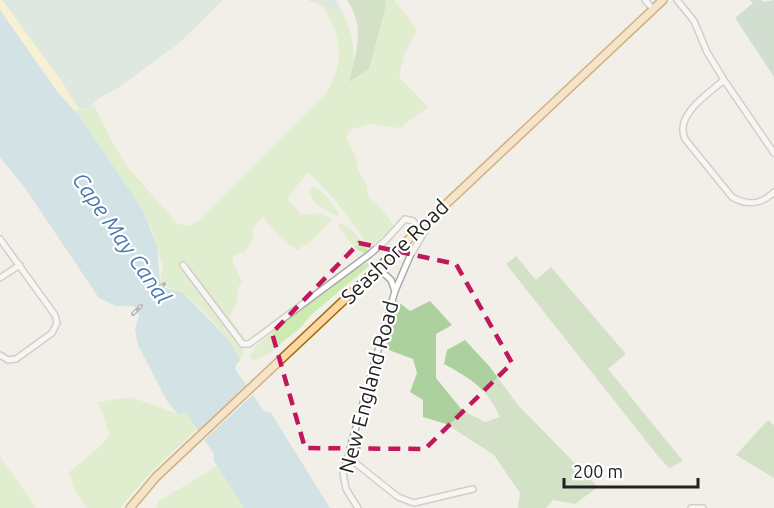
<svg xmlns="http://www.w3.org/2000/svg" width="774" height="508" viewBox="0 0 774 508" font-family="Ubuntu,sans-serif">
<rect width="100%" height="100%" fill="#f2efe9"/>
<path fill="#cdebb0" d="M385,0H394L417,29L404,55L399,77L428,107L400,128L368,124L350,130L346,138L355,155L358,170L366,184L369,198L378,205L395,227L372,246L368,245L337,202L308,172L287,198L301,215L318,213L332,219L312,240L298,250C282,241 273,231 263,216L252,229L254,238L245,252L233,256V263L242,281L239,286L236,304L229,317L246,340L240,361C229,336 206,312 185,294C176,288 167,290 160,281L163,267L153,233L143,210L75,110L88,109L94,106L115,147L129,169L178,224L190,226L198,221L327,92C345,61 342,36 322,6L344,15C355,44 356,50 350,81L386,5Z
M311,186C323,190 335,205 340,217C327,210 306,203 311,186Z
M338,223C351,225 361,240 369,251L366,254L356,249L339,228Z
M371,261H375L311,315L301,327L268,354L254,361L249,356L258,344L274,330L351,271Z
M131,397L178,414L186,413L197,429L151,472L120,508H87L74,489L69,472L98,448L110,435L98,402Z
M0,456L32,502L36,508H0Z
M217,466L244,508H156L159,501Z"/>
<path fill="#add19e" d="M347,0H385L386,5L369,69L349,82C356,51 366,28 347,0Z
M516,256L536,280L551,267L626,354L608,369L683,461L669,468L658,456L506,264Z
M397,301L410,311L430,301L452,325L436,334V378L462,410L485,422L500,417C486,387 471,379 444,364L447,350L465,340L490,367L518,405L598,487L575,504L553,500L546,508H518L520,493L494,455L446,424L423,417V400L410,392L417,373L413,359L386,349Z
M768,420L774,425V478L736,455Z"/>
<path fill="#c6e0d4" d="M2,0H223L178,44L118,88L99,98L88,109L78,108L60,79Z
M308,0H336L344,15Z"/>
<path fill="#fff1ba" d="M0,0H2L60,79L78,108L75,110L57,91L0,10Z"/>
<path fill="#aacbaf" d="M750,0H761L763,2L774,0V77L735,18L753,3Z"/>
<path fill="#aad3df" d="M0,10L57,91L80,117L143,210L157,246L160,282L165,288L182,292L192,302L225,336L234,348L240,361L237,363L235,369L264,411L271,413L330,508H244L214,461V454L186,413L178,414L167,401L138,345L135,330L139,315L134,306H116L99,298L25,188L0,157Z"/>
<path fill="#f2efe9" d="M249,384L255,393L202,442L196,433Z"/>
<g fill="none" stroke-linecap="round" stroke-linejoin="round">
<g stroke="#a9a9a9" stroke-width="8">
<path id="minor" d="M645,0L653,9
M677,0L694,21L707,52L724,80
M774,153L724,80C708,94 674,115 685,139L732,197C747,206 762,204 774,192
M0,239L55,315L57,323L52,333L16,359L8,360L0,355
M183,265L238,338L242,344H249L370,254L386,240L405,219L413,221L419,229
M378,268L391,280L395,291
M0,278L20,265
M348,457L398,497L414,503L473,489
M358,508L346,489L343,473L395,291L410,256L431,221
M691,508H703"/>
</g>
<g stroke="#a06b00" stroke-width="10">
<path id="major" d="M130,508L156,477L189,446L663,0"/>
</g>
<use href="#minor" stroke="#fff" stroke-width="5"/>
<use href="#major" stroke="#fcd6a4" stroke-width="7"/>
<g stroke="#707070" stroke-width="4">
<path id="rail" d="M159,288L164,284
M133,314L141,306"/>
</g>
<use href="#rail" stroke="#fff" stroke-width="1.5" stroke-dasharray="4.5" stroke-linecap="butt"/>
</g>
<path d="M0 0H774V508H0ZM359,243L456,264L512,363L425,449L305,448L272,333Z" fill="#f2efe9" fill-opacity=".55" fill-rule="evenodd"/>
<path fill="none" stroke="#c2185b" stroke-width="4.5" stroke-dasharray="12 8" stroke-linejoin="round" d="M359,243L456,264L512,363L425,449L305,448L272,333Z"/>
<g text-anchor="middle" stroke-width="4.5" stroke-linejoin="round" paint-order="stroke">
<g font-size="21" fill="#222" stroke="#fff">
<text transform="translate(395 252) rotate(-44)" y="7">Seashore Road</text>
<text transform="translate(369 387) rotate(-75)" y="7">New England Road</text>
</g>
<g font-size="22" font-style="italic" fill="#4a7aab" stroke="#fff">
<text transform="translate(122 238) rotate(55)" y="8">Cape May Canal</text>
</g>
</g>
<path d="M564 478v9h134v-9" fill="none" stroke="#222222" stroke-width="3"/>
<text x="573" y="478" font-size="18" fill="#222222" stroke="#ffffff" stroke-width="4.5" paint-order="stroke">200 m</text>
</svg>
